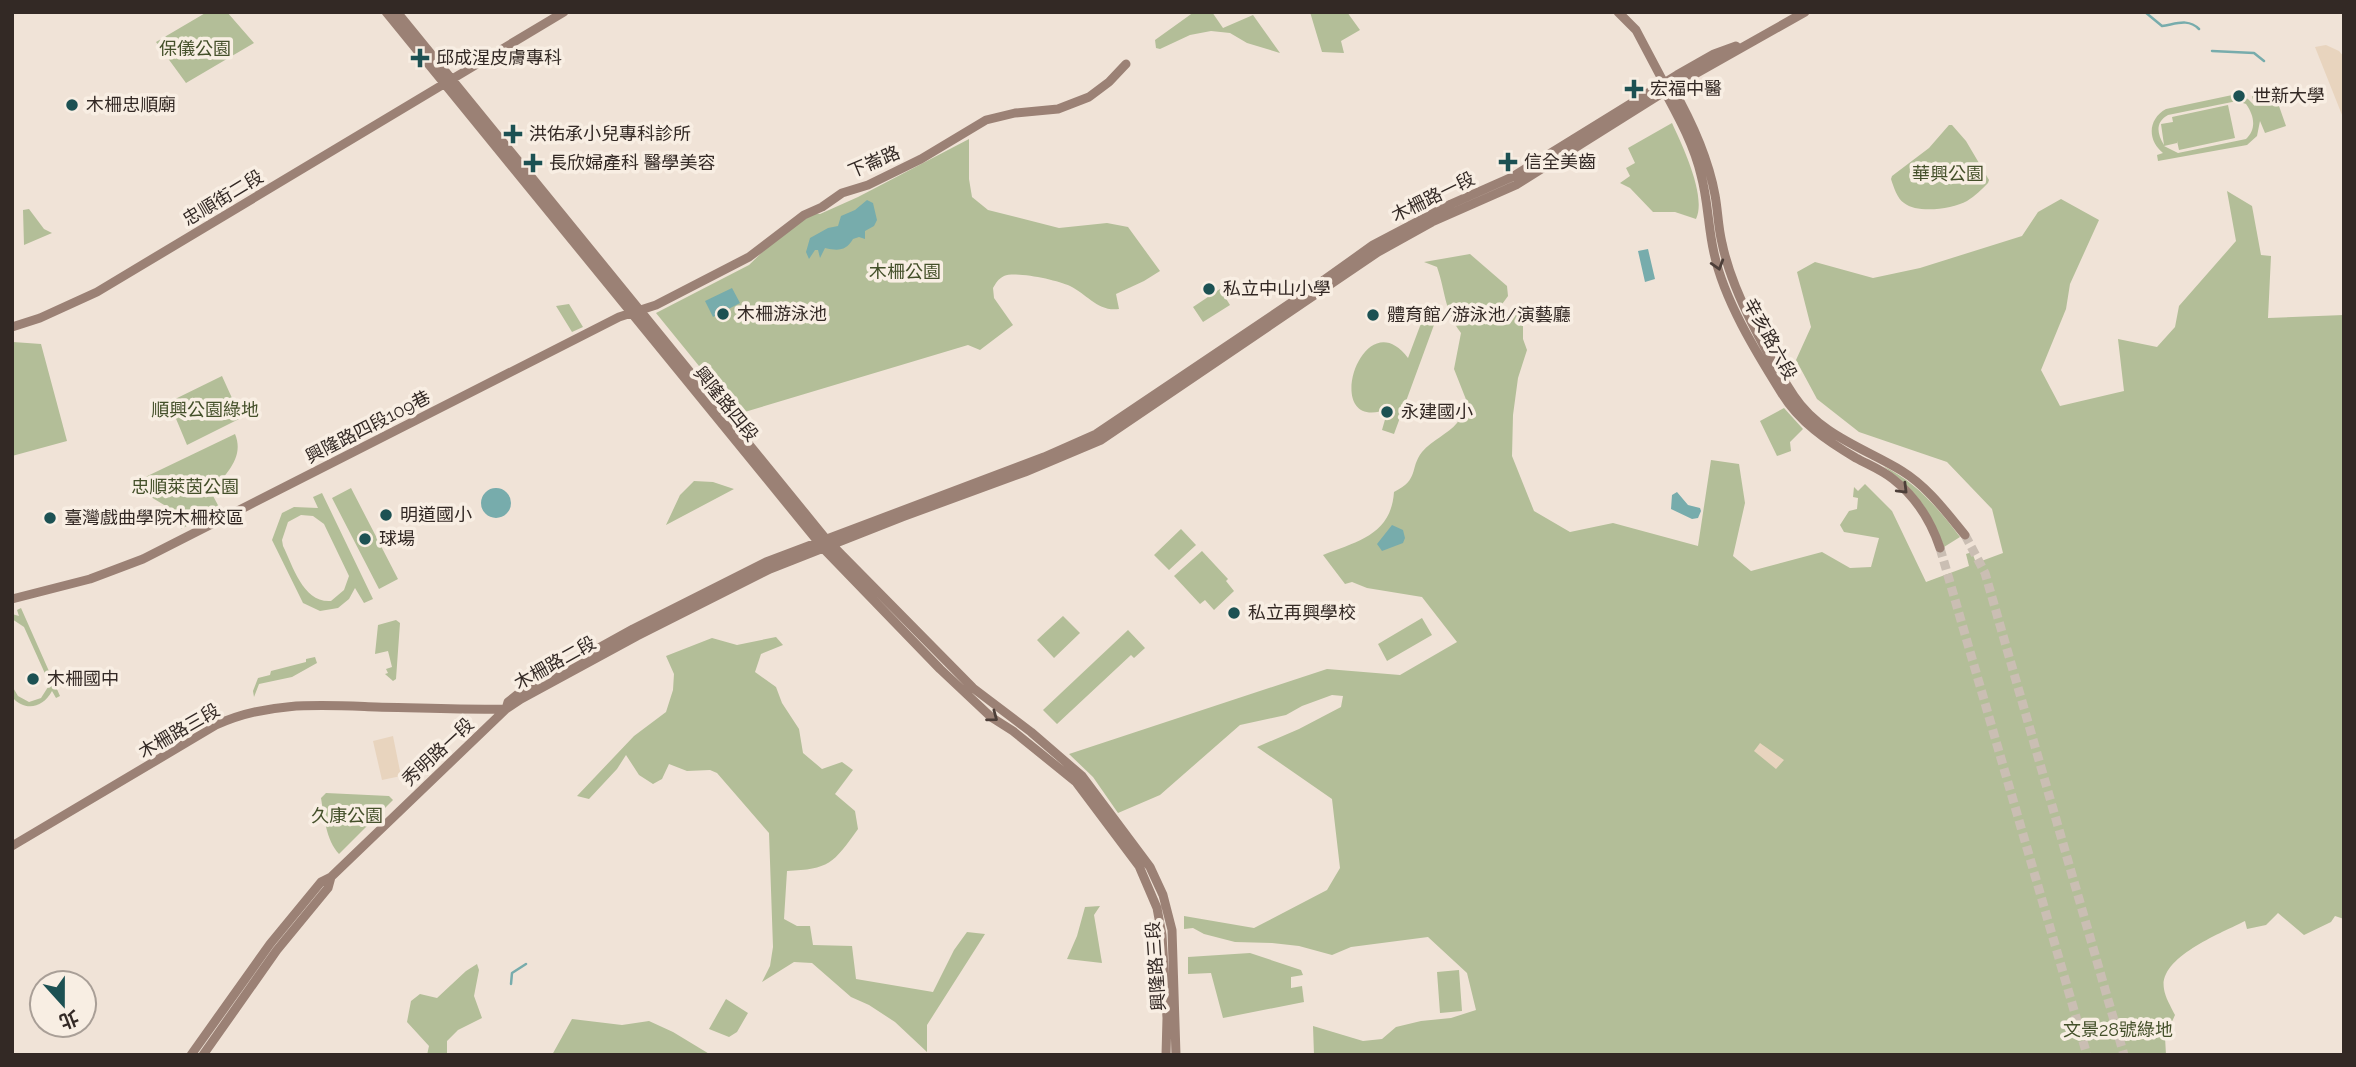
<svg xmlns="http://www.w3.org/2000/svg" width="2356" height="1067" viewBox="0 0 2356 1067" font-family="Raleway,'Noto Sans TC',sans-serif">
<rect width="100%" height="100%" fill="#f0e3d7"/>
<path fill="#b3be98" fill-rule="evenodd" d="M207,12H227L254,43L186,83L156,42Z
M1194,12H1212L1223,28L1253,15L1280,53L1247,43L1230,33L1211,31L1190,35L1160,49L1156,48L1155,40Z
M1310,12H1347L1360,30L1341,41L1344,53L1322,52Z
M2272,86L2286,126L2265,133L2260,121L2257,136L2247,145L2158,161L2157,155L2163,153C2147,140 2148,119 2166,109L2237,94L2248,99L2255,106L2251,93ZM2237,101L2246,104C2254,115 2257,129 2246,139L2178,153L2164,146L2177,143V141L2179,150L2235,138L2228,105L2172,117L2173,122L2161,124L2164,145C2157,134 2155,122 2168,115Z
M1672,123C1682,145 1707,196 1696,219L1675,212H1653L1630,188L1620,183L1630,176L1626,168L1635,163L1628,148Z
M1949,125H1952L1966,141L1989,180L1988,183C1982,189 1975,196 1967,201C1952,209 1918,214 1904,203C1897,198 1894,188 1891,179L1892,176L1929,148Z
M969,139V179L972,197L988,210L1059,228L1107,223L1128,227L1160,271L1144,281L1116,294L1119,309C1098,312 1087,294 1070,286C1057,280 1016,271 1004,276C998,279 996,283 993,288L994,298L1013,325L980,350L968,345L738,414L656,313L749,265L777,238L811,213L820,214L858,197Z
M2227,191L2252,206L2261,255L2271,256L2268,318L2344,315V919L2335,916L2331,922L2304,935L2278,913L2266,925L2247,929L2245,921C2222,933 2158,957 2164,989C2165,997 2171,1007 2175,1015L2165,1037L2166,1055H1314L1313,1026L1363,1041L1382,1039L1396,1027L1421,1021L1451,1018L1476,1010L1467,973L1428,937L1351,947L1332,955L1299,946L1272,943L1235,942L1204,934L1193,928L1184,929V916L1254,928L1327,890L1340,868L1332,799L1257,747L1299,729L1341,707L1343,696L1332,695L1302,706L1286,715L1240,725L1160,795L1118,813L1093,777L1069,754L1327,669L1400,675L1457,642L1422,597L1367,588L1352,582L1345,584L1323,555C1358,541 1391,535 1394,492C1420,479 1409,469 1422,452C1432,440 1448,434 1457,423C1462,417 1464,408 1467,402L1454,369L1461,333C1444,310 1446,293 1437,267L1424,262L1470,254L1507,286L1508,296L1500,307L1511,315L1514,312L1523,317V339L1527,350L1518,378L1513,415L1512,456L1534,511L1570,532L1613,523L1698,546L1711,460L1739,464L1745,503L1733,556L1751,571L1822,552L1850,568L1871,567L1879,538L1844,532L1840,525L1849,511L1857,509L1858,498L1853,497L1854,487L1858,491L1865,484L1892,511L1926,582L1969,566L1966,554L1972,552L1976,563L2003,553L1992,509L1947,462L1859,432L1817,399L1796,360L1811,327L1797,272L1815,262L1873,278L1920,268L2022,236L2038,212L2061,199L2099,220L2070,284L2066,309L2041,370L2060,406L2124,391L2118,339L2157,347L2175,327L2179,306L2236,241Z
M29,209L44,229L52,233L24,245L23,210Z
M1220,289L1230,305L1203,322L1193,307Z
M569,304L583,327L572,332L556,306Z
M1426,310L1438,314L1394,434L1382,430L1388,409C1318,436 1362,297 1408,358Z
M13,334V342L41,344L67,441L12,456Z
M222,376L241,418L187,445L169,402Z
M1784,408L1803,429L1790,442L1791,451L1777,456L1760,421Z
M235,434C245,458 225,475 211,492L220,509L181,529C179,502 145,503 137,481Z
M1883,466C1916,482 1938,508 1960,537L1944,547C1930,509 1915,489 1883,466Z
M694,481L713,482L734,489L666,525L680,495Z
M351,488L398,579L379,589L332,498Z
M322,493L373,599L364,603L355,588L349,599L338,608L320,611L303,603L272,540L282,513L294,507L318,508L313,497ZM301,515L313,516L324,524L349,576L344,590L331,601C303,603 293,566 283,546L282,540L288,522Z
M1181,529L1196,545L1169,570L1154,555Z
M1202,551L1228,579L1226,581L1234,591L1214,610L1205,600L1200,604L1174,576Z
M21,608L60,696L56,698L52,691C43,708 25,712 12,697V686L18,696L29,702L41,698L48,687L47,678L24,627L12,619V614L19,616L17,610Z
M1063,616L1080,633L1054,658L1037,640Z
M1422,618L1432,635L1387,661L1378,644Z
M396,620L400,623L396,679L393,681L385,674L388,673L386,669L392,667L388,651L375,654L378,625Z
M1128,630L1145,648L1134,658L1131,655L1057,724L1043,710Z
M776,637L783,645L761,654L755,672L776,687L782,703L799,729L803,753L822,769L842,762L853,770L835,794L855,811L858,829C833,864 829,869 787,871L784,919L797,926H810L813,945L852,946L856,979L933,992L954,950L967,932L985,934L927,1025V1052L895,1022L869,1005L851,997L812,963L794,962L762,982L770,966L773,947L769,833L717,773L710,770L687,771L669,764L662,779L653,784L639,775L626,755L617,769L589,799L577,796L634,736L666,712L673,690L674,674L666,656L712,638L737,645Z
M315,657L317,663L292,677L259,684L254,697L253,691L258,678L270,675L271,671L306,662V659Z
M326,793L389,796L393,800L339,854C326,840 324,816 321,798Z
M1100,906L1094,915L1102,963L1067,959L1077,936L1085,907Z
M1250,953L1301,970L1303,975L1291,977V988L1302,986L1304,1002L1223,1018L1211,973L1188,974V957Z
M477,964L479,970L474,996L482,1018L458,1030L447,1041V1055H427L429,1046L407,1022L411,1001L420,994L437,998L466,971Z
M1459,970L1462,1011L1440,1013L1437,972Z
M726,999L748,1013L737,1032L729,1037L709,1029Z
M572,1019L622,1025L649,1021L673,1032L711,1055H552Z"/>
<path fill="#e8d4be" d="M2326,45L2339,51L2344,57L2342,115L2315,47Z
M393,736L401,776L382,780L373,741Z
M1760,743L1784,760L1776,769L1754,751Z"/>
<path fill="#77acac" d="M867,200L873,203L877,220L874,226L865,231V239L859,237L853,239C846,251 838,251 825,248L820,258L818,250H815L809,259L806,252L810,238L828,228L838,226L841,216L855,210Z
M1648,249L1655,279L1645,282L1638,251Z
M732,288L740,303L713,317L705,301Z
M481 503a15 15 0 1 1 30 0a15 15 0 1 1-30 0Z
M1677,492L1688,505L1700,508L1701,511L1698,518L1692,519L1671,509L1672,495Z
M1392,525L1403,530L1405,538L1403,543L1382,551L1377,544Z"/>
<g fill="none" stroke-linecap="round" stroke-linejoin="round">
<path stroke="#77acac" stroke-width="2.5" d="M2145,12L2162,26C2176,24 2188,18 2199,29
M2212,51L2254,53L2264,61
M511,984L512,973L526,964"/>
<path stroke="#cabeb3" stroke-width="9" stroke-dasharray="9 4.5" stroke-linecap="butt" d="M1965,535L1985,573L2124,1055
M1940,548L2087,1055"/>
<path stroke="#9b8175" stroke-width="9" d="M386,12L824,549L940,669L991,717L1013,731L1076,782L1139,866L1157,908L1162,935L1167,1018L1166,1055
M397,12L826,539L973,688L1031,732L1082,776L1150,867L1163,895L1172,930L1176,1055
M1618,12L1636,30L1664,83L1665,92C1679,118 1694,145 1701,175C1708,200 1708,227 1714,253C1724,300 1756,352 1781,392C1799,422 1827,441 1856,458C1869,465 1882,470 1893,479C1916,497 1931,521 1940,548
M1672,87C1691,120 1708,157 1715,195C1718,211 1718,227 1722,243C1732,292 1766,353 1794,396C1820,435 1864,448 1902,471C1928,487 1946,512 1965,535
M12,327L40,318L97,292L564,12
M12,599L90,579L143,559L619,317L656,305L749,257L804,215L822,207L842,193L868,185L921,159L986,120L1015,113L1058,109L1089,97L1109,82L1126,64
M506,709L508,702L523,690L633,629L766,562L1044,457L1096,434L1310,290L1373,245L1451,204L1512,177L1677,75L1714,54L1736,46
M12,846L216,725C268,701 321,705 376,707C419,708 463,710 506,709
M191,1055L270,944L321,882L331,877L506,709L521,699L637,636L770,569L902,517L1025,472L1101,440L1378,252L1432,222L1516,185L1672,87L1805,12
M203,1055L277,950L328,888L331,877"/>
</g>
<defs><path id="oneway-chevron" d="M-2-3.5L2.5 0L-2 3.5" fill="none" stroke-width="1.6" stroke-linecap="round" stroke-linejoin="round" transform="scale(1.75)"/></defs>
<g stroke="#4d3f39">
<use href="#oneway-chevron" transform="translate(1718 265) rotate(73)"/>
<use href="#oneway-chevron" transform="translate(1903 489) rotate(45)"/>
<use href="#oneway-chevron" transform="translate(993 717) rotate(37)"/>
</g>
<g fill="#1c5153" stroke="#f8eee3" stroke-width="2.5">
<path d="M416.5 47.5h7v7h7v7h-7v7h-7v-7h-7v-7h7z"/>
<path d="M1630.5 78.5h7v7h7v7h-7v7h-7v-7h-7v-7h7z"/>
<circle cx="2239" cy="96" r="7"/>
<circle cx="72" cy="105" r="7"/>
<path d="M509.5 123.5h7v7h7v7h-7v7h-7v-7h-7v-7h7z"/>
<path d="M1504.5 151.5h7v7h7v7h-7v7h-7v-7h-7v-7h7z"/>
<path d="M529.5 152.5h7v7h7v7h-7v7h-7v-7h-7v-7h7z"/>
<circle cx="1209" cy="289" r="7"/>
<circle cx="723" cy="314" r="7"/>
<circle cx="1373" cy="315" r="7"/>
<circle cx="1387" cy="412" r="7"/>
<circle cx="386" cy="515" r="7"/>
<circle cx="50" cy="518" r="7"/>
<circle cx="365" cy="539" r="7"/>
<circle cx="1234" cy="613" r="7"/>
<circle cx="33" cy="679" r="7"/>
</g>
<g text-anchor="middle" stroke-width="7" stroke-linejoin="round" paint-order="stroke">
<g font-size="18" fill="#44502a" stroke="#f8eee3">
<text x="195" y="55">保儀公園</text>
<text x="1948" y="180">華興公園</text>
<text x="905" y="278">木柵公園</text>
<text x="205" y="416">順興公園綠地</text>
<text x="185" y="493">忠順萊茵公園</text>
<text x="347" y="822">久康公園</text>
<text x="2118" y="1036">文景28號綠地</text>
</g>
<g font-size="18" fill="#332925" stroke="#f8eee3" text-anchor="start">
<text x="436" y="64">邱成湦皮膚專科</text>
<text x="1650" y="95">宏福中醫</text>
<text x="2253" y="102">世新大學</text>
<text x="86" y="111">木柵忠順廟</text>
<text x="529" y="140">洪佑承小兒專科診所</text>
<text x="1524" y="168">信全美齒</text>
<text x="549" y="169">長欣婦產科 醫學美容</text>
<text x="1223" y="295">私立中山小學</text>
<text x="737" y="320">木柵游泳池</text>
<text x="1387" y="321">體育館/游泳池/演藝廳</text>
<text x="1401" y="418">永建國小</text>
<text x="400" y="521">明道國小</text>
<text x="64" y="524">臺灣戲曲學院木柵校區</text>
<text x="379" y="545">球場</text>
<text x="1248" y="619">私立再興學校</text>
<text x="47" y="685">木柵國中</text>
</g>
<g font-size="18" fill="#332925" stroke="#f8eee3">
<text transform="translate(874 162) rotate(-23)" y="6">下崙路</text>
<text transform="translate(1433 197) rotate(-26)" y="6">木柵路一段</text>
<text transform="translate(223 198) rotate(-31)" y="6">忠順街二段</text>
<text transform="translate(1770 339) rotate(61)" y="6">辛亥路六段</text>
<text transform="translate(726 404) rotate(51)" y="6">興隆路四段</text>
<text transform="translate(368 427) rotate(-27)" y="6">興隆路四段109巷</text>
<text transform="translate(555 663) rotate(-29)" y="6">木柵路二段</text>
<text transform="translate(179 731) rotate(-30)" y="6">木柵路三段</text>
<text transform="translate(438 752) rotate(-43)" y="6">秀明路一段</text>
<text transform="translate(1156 966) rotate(-94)" y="6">興隆路三段</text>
</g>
</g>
<rect width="2356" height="1067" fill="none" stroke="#332925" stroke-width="28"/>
<g transform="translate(63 1004) rotate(159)"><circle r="33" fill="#f8eee3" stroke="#a99f97" stroke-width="2"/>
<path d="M0-5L12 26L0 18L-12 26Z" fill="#1c5153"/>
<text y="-10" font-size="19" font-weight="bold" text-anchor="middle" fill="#332925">北</text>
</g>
</svg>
